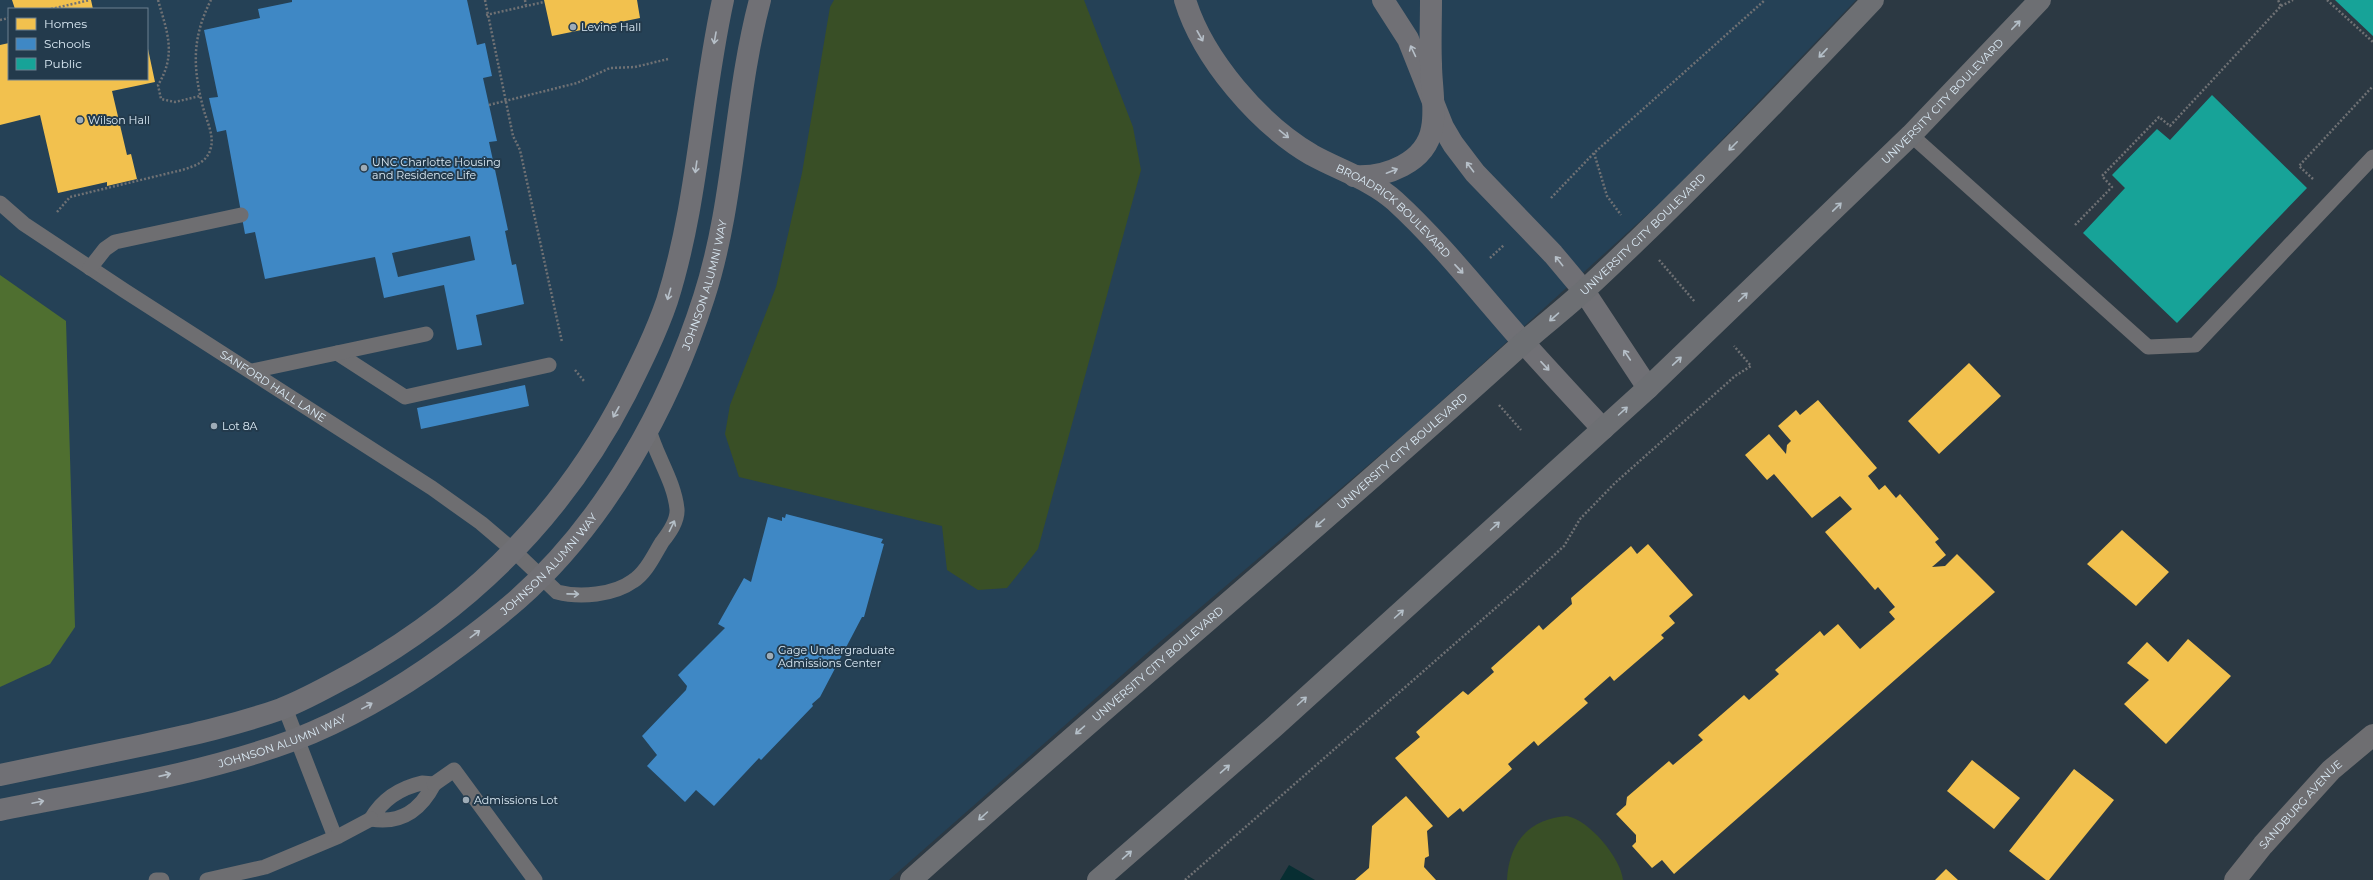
<svg xmlns="http://www.w3.org/2000/svg" width="2373" height="880" viewBox="0 0 2373 880" font-family="Montserrat,sans-serif">
<rect width="100%" height="100%" fill="#2c3943"/>
<path fill="#254156" fill-rule="evenodd" d="M0,0H1856L1670,194L1413,427L1155,646L889,880H0ZM9,9H147V79H9Z"/>
<path fill="#394f26" d="M834,0H1084L1133,127L1141,170L1038,549L1007,588L978,590L947,570L942,526L739,477L725,434L730,405L776,287L802,173L830,7Z
M1567,816C1589,820 1621,858 1623,880H1507C1509,843 1528,819 1567,816Z"/>
<path fill="#4f6f30" d="M0,275L66,321L75,627L50,664L0,687Z"/>
<path fill="#072e32" d="M1289,865L1315,880H1280Z"/>
<path fill="#f2c14e" d="M12,0H91L93,9H15Z
M544,0H637L640,18L552,36Z
M9,43V79H147L148,49L155,82L112,91L127,155L131,154L137,179L107,186V182L58,193L40,115L0,125V45Z
M1969,363L2001,396L1939,454L1908,421Z
M1818,400L1877,468L1868,476L1879,490L1885,485L1896,498L1900,494L1939,539L1935,542L1946,555L1932,567L1945,566L1957,554L1995,592L1674,874L1662,860L1652,868L1632,846L1636,842V835L1616,814L1626,805L1627,797L1669,761L1673,765L1703,740L1698,735L1744,695L1749,700L1779,674L1775,670L1820,631L1824,636L1838,624L1860,649L1895,619L1889,612L1895,607L1878,587L1875,590L1825,532L1852,509L1840,496L1812,518L1774,474L1767,480L1745,455L1769,434L1786,454L1787,445L1791,441L1778,426L1796,410L1800,415Z
M2122,530L2169,572L2136,606L2087,564Z
M1648,544L1693,595L1669,616L1675,623L1661,635L1664,638L1614,681L1610,676L1584,699L1588,703L1538,746L1534,741L1508,764L1512,769L1463,812L1460,808L1448,818L1395,758L1420,737L1416,732L1463,691L1468,695L1494,672L1491,668L1539,625L1543,630L1572,604L1571,598L1631,546L1637,554Z
M2188,639L2231,676L2166,744L2124,704L2149,680L2127,663L2147,642L2168,662Z
M1972,760L2020,798L1994,829L1947,791Z
M2074,769L2114,800L2049,880H2046L2009,851Z
M1406,796L1433,826L1427,831L1429,856L1425,858L1424,867L1436,880H1355L1369,868L1372,826Z
M1946,869L1958,880H1935Z"/>
<path fill="#3f88c5" fill-rule="evenodd" d="M292,0H467L477,45L485,43L492,76L483,78L497,141L489,142L508,230L505,231L512,265L516,264L524,304L476,315L482,345L457,350L444,285L384,298L375,257L265,279L255,232L245,234L226,130L217,132L209,98L218,97L204,30L260,18L258,9L292,2ZM470,236L475,260L398,277L392,253Z
M525,385L529,406L421,429L417,408Z
M786,514L883,539L881,543L884,544L864,617H862L820,697L812,704L813,706L761,760L759,758L714,806L696,790L685,802L647,766L657,755L642,736L686,690L687,686L678,675L725,628L718,624L744,578L751,582L768,517L782,521V517L785,518Z"/>
<path fill="#17a398" d="M2335,0H2373V36Z
M2212,95L2307,188L2177,323L2083,233L2125,188L2112,175L2157,129L2170,140Z"/>
<g fill="none" stroke-linecap="round" stroke-linejoin="round">
<path stroke="#6f7174" stroke-width="2.5" stroke-dasharray="2 2" stroke-linecap="butt" d="M158,0C167,32 177,54 158,85L161,99L175,102L200,96
M485,0L513,136L520,150L562,342
M525,0L526,6
M2327,0L2373,42
M2281,6L2293,0
M51,9L90,0
M486,15L544,2
M0,20L9,18
M489,105L577,83L610,68L635,67L668,59
M1594,153L1607,196L1621,215
M2313,179L2299,166L2373,86
M1551,198L1594,153L1765,0
M57,212L70,197L182,170C195,166 208,162 211,147C214,136 207,121 204,111C193,70 191,39 211,0
M2075,225L2112,187L2102,176L2159,117L2170,126L2281,6L2278,0
M1490,258L1504,245
M1659,260L1695,302
M575,370L584,381
M1499,405L1521,430
M1185,880L1523,584L1564,546L1580,519L1615,483L1735,376L1751,366L1734,346"/>
<g stroke="#6e6e71" stroke-width="15">
<path d="M1911,135L2148,347L2195,345L2373,157"/>
<path id="s1" d="M0,203L24,224L125,291L432,488L481,523L514,551L557,592C580,598 614,595 633,581C646,573 654,555 662,542C669,533 678,521 677,509C674,480 655,455 648,426"/>
<path d="M90,268L105,249L115,242L241,215"/>
<path d="M337,353L405,397L549,365"/>
<path d="M252,371L426,334"/>
<path d="M285,708L335,837"/>
<path d="M422,783L434,784C420,811 401,824 371,819C382,800 400,788 422,783Z"/>
<path d="M434,784L454,770L535,880"/>
<path d="M156,880H162"/>
<path d="M207,880L265,867L339,836L371,819"/>
</g>
<path stroke="#6e6e71" stroke-width="22" id="s2" d="M2235,880L2263,845L2331,770L2373,735"/>
<g stroke="#707075" stroke-width="22">
<path id="s3" d="M1185,0C1203,59 1259,124 1312,155C1339,170 1372,180 1395,201C1442,244 1482,296 1524,343C1550,372 1576,400 1603,429"/>
<path d="M1383,0L1408,39L1443,127L1453,144L1475,173L1553,254L1584,291L1648,388"/>
<path d="M1354,176C1385,178 1426,163 1432,128C1436,108 1431,84 1431,64C1430,43 1431,21 1431,0"/>
<path d="M0,775C48,765 96,755 144,745C190,735 236,725 281,709C307,699 331,685 355,672C473,605 564,514 626,393C641,363 656,333 667,301C698,203 701,100 723,0"/>
<path id="s4" d="M0,810C98,790 200,775 294,740C348,719 398,690 445,656C470,638 495,619 518,599C605,522 669,407 704,297C735,201 734,98 760,0"/>
</g>
<g stroke="#6d6f73" stroke-width="22">
<path id="s5" d="M911,880C1113,699 1322,526 1522,344C1543,325 1566,308 1587,288C1686,196 1780,98 1873,0"/>
<path id="s6" d="M1098,880L1274,727L1648,388L1911,135L2040,0"/>
</g>
</g>
<defs><path id="oneway-shaft" d="M-6 0H5M1.5-3L5.5 0L1.5 3" fill="none" stroke-width="1.6" stroke-linecap="round" stroke-linejoin="round"/></defs>
<g stroke="#b4bfc8">
<use href="#oneway-shaft" transform="translate(2016 25) rotate(-46)"/>
<use href="#oneway-shaft" transform="translate(1823 53) rotate(133)"/>
<use href="#oneway-shaft" transform="translate(1733 146) rotate(135)"/>
<use href="#oneway-shaft" transform="translate(1837 207) rotate(-44)"/>
<use href="#oneway-shaft" transform="translate(1743 297) rotate(-44)"/>
<use href="#oneway-shaft" transform="translate(1554 317) rotate(139)"/>
<use href="#oneway-shaft" transform="translate(1677 361) rotate(-43)"/>
<use href="#oneway-shaft" transform="translate(1623 411) rotate(-42)"/>
<use href="#oneway-shaft" transform="translate(1320 523) rotate(139)"/>
<use href="#oneway-shaft" transform="translate(1495 526) rotate(-42)"/>
<use href="#oneway-shaft" transform="translate(1399 614) rotate(-42)"/>
<use href="#oneway-shaft" transform="translate(1302 701) rotate(-42)"/>
<use href="#oneway-shaft" transform="translate(1080 730) rotate(139)"/>
<use href="#oneway-shaft" transform="translate(1225 769) rotate(-41)"/>
<use href="#oneway-shaft" transform="translate(983 816) rotate(138)"/>
<use href="#oneway-shaft" transform="translate(1127 855) rotate(-41)"/>
</g>
<g stroke="#b6bfc8">
<use href="#oneway-shaft" transform="translate(1200 36) rotate(61)"/>
<use href="#oneway-shaft" transform="translate(715 38) rotate(100)"/>
<use href="#oneway-shaft" transform="translate(1413 51) rotate(-115)"/>
<use href="#oneway-shaft" transform="translate(1284 134) rotate(39)"/>
<use href="#oneway-shaft" transform="translate(696 167) rotate(98)"/>
<use href="#oneway-shaft" transform="translate(1470 167) rotate(-127)"/>
<use href="#oneway-shaft" transform="translate(1392 171) rotate(-21)"/>
<use href="#oneway-shaft" transform="translate(1559 261) rotate(-129)"/>
<use href="#oneway-shaft" transform="translate(1459 269) rotate(47)"/>
<use href="#oneway-shaft" transform="translate(669 294) rotate(106)"/>
<use href="#oneway-shaft" transform="translate(1627 355) rotate(-124)"/>
<use href="#oneway-shaft" transform="translate(1545 366) rotate(47)"/>
<use href="#oneway-shaft" transform="translate(616 412) rotate(119)"/>
<use href="#oneway-shaft" transform="translate(475 634) rotate(-37)"/>
<use href="#oneway-shaft" transform="translate(367 706) rotate(-29)"/>
<use href="#oneway-shaft" transform="translate(165 775) rotate(-13)"/>
<use href="#oneway-shaft" transform="translate(38 802) rotate(-12)"/>
</g>
<g stroke="#b5bfc7">
<use href="#oneway-shaft" transform="translate(672 526) rotate(-64)"/>
<use href="#oneway-shaft" transform="translate(573 594) rotate(1)"/>
</g>
<g fill="#9eacb7" stroke="#233a4c" stroke-width="1.5">
<circle cx="573" cy="27" r="4"/>
<circle cx="80" cy="120" r="4"/>
<circle cx="364" cy="168" r="4"/>
<circle cx="214" cy="426" r="4"/>
<circle cx="770" cy="656" r="4"/>
<circle cx="466" cy="800" r="4"/>
</g>
<g text-anchor="middle" stroke-width="4" stroke-linejoin="round" paint-order="stroke">
<g font-size="11" fill="#dbeaf5" stroke="#233a4c" text-anchor="start">
<text x="581" y="31">Levine Hall</text>
<text x="88" y="124">Wilson Hall</text>
<text x="372" y="166">UNC Charlotte Housing<tspan x="372" dy="13">and Residence Life</tspan></text>
<text x="222" y="430">Lot 8A</text>
<text x="778" y="654">Gage Undergraduate<tspan x="778" dy="13">Admissions Center</tspan></text>
<text x="474" y="804">Admissions Lot</text>
</g>
<g font-size="11" fill="#dbeaf5" stroke="#233a4c">
<text dy="4" stroke="none"><textPath href="#s6" startOffset="1149">UNIVERSITY CITY BOULEVARD</textPath></text>
<text dy="4" stroke="none"><textPath href="#s3" startOffset="304">BROADRICK BOULEVARD</textPath></text>
<text dy="4" stroke="none"><textPath href="#s5" startOffset="976">UNIVERSITY CITY BOULEVARD</textPath></text>
<text dy="4" stroke="none"><textPath href="#s4" startOffset="939">JOHNSON ALUMNI WAY</textPath></text>
<text dy="4" stroke="none"><textPath href="#s1" startOffset="329">SANFORD HALL LANE</textPath></text>
<text dy="4" stroke="none"><textPath href="#s5" startOffset="652">UNIVERSITY CITY BOULEVARD</textPath></text>
<text dy="4" stroke="none"><textPath href="#s4" startOffset="615">JOHNSON ALUMNI WAY</textPath></text>
<text dy="4" stroke="none"><textPath href="#s5" startOffset="328">UNIVERSITY CITY BOULEVARD</textPath></text>
<text dy="4" stroke="none"><textPath href="#s4" startOffset="291">JOHNSON ALUMNI WAY</textPath></text>
<text dy="4" stroke="none"><textPath href="#s2" startOffset="100">SANDBURG AVENUE</textPath></text>
</g>
</g>
<rect x="8" y="8" width="140" height="72" fill="#233a4c" stroke="#6d8090"/>
<rect x="16" y="18" width="20" height="12" fill="#f2c14e" stroke="#6d8090"/>
<text x="44" y="28" font-size="12" fill="#dbeaf5">Homes</text>
<rect x="16" y="38" width="20" height="12" fill="#3f88c5" stroke="#6d8090"/>
<text x="44" y="48" font-size="12" fill="#dbeaf5">Schools</text>
<rect x="16" y="58" width="20" height="12" fill="#17a398" stroke="#6d8090"/>
<text x="44" y="68" font-size="12" fill="#dbeaf5">Public</text>
</svg>
